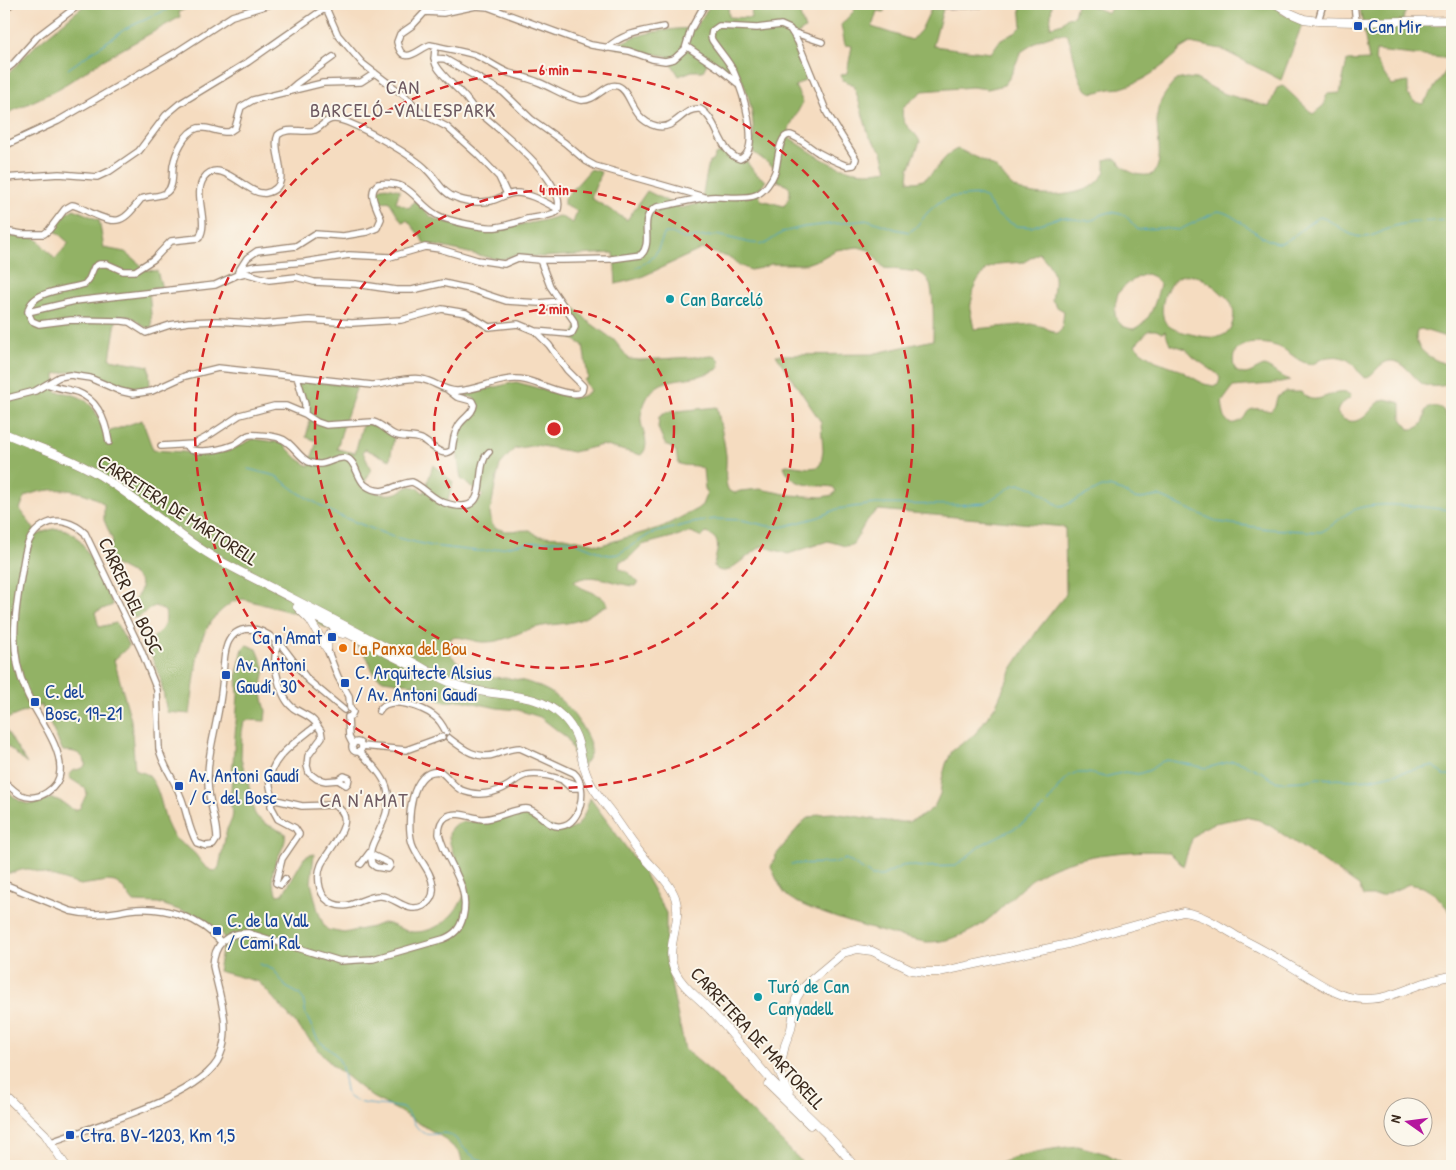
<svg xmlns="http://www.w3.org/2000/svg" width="1456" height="1170" viewBox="0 0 1456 1170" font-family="'Patrick Hand',sans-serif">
<rect width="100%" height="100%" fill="#fbf7ec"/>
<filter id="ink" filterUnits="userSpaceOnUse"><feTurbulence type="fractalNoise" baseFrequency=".02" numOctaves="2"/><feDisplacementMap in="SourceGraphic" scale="10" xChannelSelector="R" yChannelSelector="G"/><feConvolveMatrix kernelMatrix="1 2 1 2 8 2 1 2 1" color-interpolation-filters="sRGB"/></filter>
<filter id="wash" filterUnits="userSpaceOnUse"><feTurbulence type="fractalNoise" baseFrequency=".0096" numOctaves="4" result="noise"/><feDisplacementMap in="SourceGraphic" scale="20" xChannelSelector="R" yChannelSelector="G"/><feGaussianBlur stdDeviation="1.12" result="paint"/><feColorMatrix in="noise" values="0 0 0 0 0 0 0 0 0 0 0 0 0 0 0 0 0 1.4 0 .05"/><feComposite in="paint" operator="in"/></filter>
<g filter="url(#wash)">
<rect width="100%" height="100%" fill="#f5dcc0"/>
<path fill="#92b265" stroke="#666e42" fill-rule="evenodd" d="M86,4H195L179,12L180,17L103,60L55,91L4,115V78L37,44Z
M711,4H728L729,17L751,18L752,4H796L805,29L792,38L808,78L795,86L803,102L789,128L790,138C823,160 845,178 887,170L882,152L869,136L854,85L843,80L841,75L847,73L852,46L845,45L841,25L854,11V4H885L884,12L877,11L872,27L912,40L921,30L931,9H943L933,46L991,53L1001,39L1015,33L1022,26L1020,4H1052L1050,27L1062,23L1067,17L1074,16L1077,4H1086L1108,13L1114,4H1125L1140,11L1146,4H1284L1280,13L1303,22L1281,80L1221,49L1190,43L1180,49L1178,53C1161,68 1143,82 1121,88C1116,89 1111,88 1106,90C1099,91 1093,95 1087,90C1077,82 1074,51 1069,39L1067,34H1056L1041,39L1021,52L1010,77L1004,85L988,89L972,87L923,91L903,107C899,128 914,127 920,142L909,169L908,181C932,188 940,154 958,149C970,155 982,159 993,166C1002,172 1007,183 1015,188C1034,200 1093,198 1103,175C1106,170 1105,165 1105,160C1109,159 1113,158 1117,160C1119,161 1121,165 1122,166C1130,174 1143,177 1153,174C1167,159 1152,126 1159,106C1162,97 1170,87 1176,80L1186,78L1196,79L1222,93L1269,107L1277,88L1283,86L1313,114L1324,105L1327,94L1340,93L1347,61L1369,60L1359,4H1410L1404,15L1402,26L1452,24V59L1376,51L1375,60L1391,85L1408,82V95L1415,102L1423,104L1452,62V339L1421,329L1417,330C1411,352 1436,361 1452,366V385C1444,385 1433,388 1425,385C1413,380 1406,360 1390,361C1379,362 1375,375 1365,378C1357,373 1355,363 1346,359C1340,356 1330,356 1324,358C1318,360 1316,364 1310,364C1299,363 1289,351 1279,347C1260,340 1225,340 1235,370C1247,379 1252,370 1264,366C1274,369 1278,377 1290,380L1271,384L1233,387L1222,402C1224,411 1223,425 1235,423C1238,422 1241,421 1243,419C1246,416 1246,412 1250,410C1257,407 1264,410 1271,411L1275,406L1277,397L1286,392H1301C1316,411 1332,385 1351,395L1350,398L1340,405L1337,412C1339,417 1343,420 1349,421C1367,424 1371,404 1385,399L1401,403V417L1409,429C1420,430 1427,421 1425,411C1429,406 1439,405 1443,410C1448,416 1446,423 1452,428V914L1436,895L1423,887L1409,884L1382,896H1363L1359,886L1272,827L1259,820L1245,817L1215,823L1201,829L1192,839L1183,866L1169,852C1126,849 1057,855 1025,885C999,908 988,927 953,938C944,941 936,942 927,942C903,939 798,910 785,894C779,886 775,875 771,867L776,855L796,830L806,819L819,814L833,813L893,822H908L922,816L934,807L940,794L942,779L946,764L952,751L975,734L996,705L1012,669L1039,628L1066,594L1065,527L879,510C864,518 861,534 852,545L845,546L828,541L788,554L762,546L729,570C723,572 718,571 714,567C715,552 725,540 706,533L702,537L691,532L642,545L628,559L620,561L619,568L629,573L638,582L635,586C615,585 592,570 574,582C584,593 600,590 608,605C596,609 588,618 576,621C562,625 545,624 530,629C515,634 502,642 486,642C474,643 463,635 451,638C449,642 447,647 449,652C455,663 476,675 487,677C496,678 505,677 514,679C527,681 539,686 550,692C563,700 576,716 583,729C594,749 594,752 580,770L569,742L566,737L540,717L518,710L497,708L461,700L445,702L440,700L428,689L418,685L383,680L374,674L368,659L362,650L349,639L298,614L243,599L232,602L223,609L211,621L203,636L198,653L190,714L167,712L160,677L148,647C151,634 170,631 165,611L155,606C147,609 143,616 135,618C117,606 140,599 141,588C143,574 117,568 109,561V551L113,541L104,520V504C82,487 50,486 25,496L20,509L38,535C71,516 83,543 96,569C101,581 107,593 113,605L95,612L99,627L116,623L129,646L114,660L131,720L135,770C139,772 145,772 149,776C163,792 161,816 172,834C178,844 189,846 196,855C201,862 207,871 216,871L219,867L227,829L232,819L233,813L230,803L238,695L237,674L243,648L247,645L257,649L265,669L261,690L266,711L265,721L249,720L244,721L242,732L241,759L250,790L254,812L257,817L266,824L285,833C289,851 261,866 278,895L283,894L304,858L309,855L314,854L311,883L318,911L324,926L328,930L344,933L372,927L382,923C393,923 403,932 414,932C437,932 452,918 462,900C464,895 468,891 468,886C466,871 433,831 459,823C468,820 479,823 489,822C500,820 512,814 523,814C528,814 535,819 540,822C572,838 580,831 590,798L641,868L666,913V960L685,1050L714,1074L806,1166H463L460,1153L442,1137L397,1110L372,1097L332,1065L259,982L218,971L222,950L226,941L219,930L188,913L158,903L134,902L120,885L115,882L108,881L80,885L29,869C19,869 15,874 4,873V787C14,797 22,807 38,803C43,801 48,798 54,799C62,800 68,808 75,810L80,808L87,793L85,788L71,779L69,775L72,771L83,768L86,764C82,752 74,751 63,751L41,705L4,720V236L36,238L55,259L69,243L53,229L65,214L74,209L99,220L104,248L125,252L147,270L157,271L162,288L149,289L152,327L146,328L132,317L117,315L110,359L149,366L150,386C128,395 111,378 90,373C78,370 67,372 55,374L56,392C87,394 95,406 105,433L142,420L153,450L213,454L229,451L253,439L276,442L283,444L298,459L309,466L317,441L306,437L310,421L293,380L357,386C350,407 342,428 337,449L355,453L363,423L378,426L394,437L390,460L365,449L363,452L371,470L363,486C374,493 386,497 399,492C403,490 406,487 411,486L418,488L424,493L433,465L453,482L446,507C462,510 475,509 483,495L461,479C459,464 454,446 461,431C465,421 478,417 478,405L474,398L463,395L516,382L573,398L583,396L590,391L584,380L588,378L583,345L571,338C583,321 577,320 566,305L575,308L589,322L614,340L629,359L639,360L714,356L719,359L720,364L718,369C684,387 652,367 641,415C639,429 653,444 641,455L602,445L573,452L536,445L514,449L500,465L496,481L490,513L492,524L495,528L506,531L530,530L538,536L565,537L601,545L662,527L697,509L702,505L707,492L705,489L703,469C695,463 686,468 678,463L676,451L665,444L658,428L659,417L667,412L717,407C720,423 724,439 726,455C727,466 723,481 729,491L735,493L740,491L760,489L790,495L822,497L833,495L836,491L833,487C814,484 792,489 784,466L787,465L809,468L818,467L821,463L823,451L821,422L776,355L872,354L933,340C933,327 935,291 928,280C925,276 922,274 918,272L884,268L869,250L858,247L836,250L820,259L806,264H771L761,268L750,270L739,265L731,258L702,249L639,278L616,284L614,253L542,257L515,255L500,260L438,246L424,244L421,237L407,220L402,222L389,201L379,203L376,192C383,184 391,188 400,190L396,202L409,208L415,200L430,216L437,220L488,231L541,221L559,216L573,223L577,211L564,205V199L591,169L601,172L591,198L627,220L647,191L681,208L701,203L708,167L709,163L714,160L715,155L724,151C730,160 736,163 746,161L755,173L766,181L757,191L761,200L784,206C788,200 792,194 789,187L775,179L779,171L753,152C755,124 752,97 738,72L730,74L710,58L703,71H692L679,76L667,56L614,47C637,32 668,29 695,28ZM1039,253C1056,271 1056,276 1052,300L1057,307L1064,311L1062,329L1057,334L1044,327L1031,324L974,329L970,309L974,289L976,283L987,269L998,264L1024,262ZM1147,274L1154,277L1160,284C1156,300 1151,323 1134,329C1118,328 1112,316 1116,302C1117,298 1117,293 1120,291C1125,285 1139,275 1147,274ZM1183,275C1198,274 1206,280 1217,289C1221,293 1226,296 1229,300C1238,312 1234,335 1217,337C1206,338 1194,335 1183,332C1175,330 1164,326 1163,316C1160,302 1168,279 1183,275ZM1149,330H1156L1162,333L1165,331L1170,344L1186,349L1193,357L1219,375L1220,379L1218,385L1214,386L1204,384L1176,368L1156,361L1142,352L1135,345Z
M4,727L27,764L4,743Z
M1078,1146L1107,1154L1129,1166H995C1015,1154 1054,1148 1078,1146Z"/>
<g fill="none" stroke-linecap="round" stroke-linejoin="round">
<path stroke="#4ea6cb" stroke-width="1" d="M68,69L125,29L166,10L176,4
M637,267C659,257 655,253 665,233H672L684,239L717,235L751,243L765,244L783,232L804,227L869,220L895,229L909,232L915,228L928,212L938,203L951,197L980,195L986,199L997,215L1016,226L1031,227L1060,217L1088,221L1095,219L1100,215L1111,212L1125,215L1138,230L1159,228L1179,230L1218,211C1236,213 1263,244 1280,243C1291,242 1307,222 1320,217C1335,221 1346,236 1361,237C1374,238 1386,228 1398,225C1416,221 1434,221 1452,220
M248,469L276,476L299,493L335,514L393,537L432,546L476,551H485L525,543L565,540L572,541L604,554L611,555L618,554L650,534L688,524L715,519L742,520L768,526L782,527L819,517L837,509L875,504L957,505L985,503L1014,485L1021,484L1034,488L1059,506L1066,505L1102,487H1109L1122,491L1134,498L1141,499L1159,496L1218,522L1269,529L1321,532C1334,526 1343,514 1356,509C1380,500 1426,508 1452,510
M791,864L833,863L846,859L872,876H882L902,866L909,865L922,867L956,866L981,845L1017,827L1039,812L1049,802L1060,785L1069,776L1075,773H1088L1105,777L1125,772L1138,774L1150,770L1161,762L1167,760L1206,768L1233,761L1239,762L1264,773L1274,781L1280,782L1304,781L1318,778L1351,780L1371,779L1430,766H1433L1443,775H1452
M260,964L274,970L286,987L299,994L303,999L306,1015L318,1040L335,1054L341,1063L347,1095C357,1107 387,1104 402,1108C411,1113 413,1126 422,1132C430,1138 439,1131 449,1134C458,1138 462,1148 469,1153C475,1158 483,1161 489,1166"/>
</g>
</g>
<g filter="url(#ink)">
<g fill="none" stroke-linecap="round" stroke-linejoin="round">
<g stroke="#98836f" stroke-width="8">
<path id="street" d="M1354,4L1356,22
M326,8L338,35L363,64L405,96L424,115L447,127L478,155L499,177L507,194
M4,10L11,4
M1318,21L1323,4
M792,32L822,42
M686,46L720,69L737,83
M607,48C623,33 643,31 664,27
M434,58L445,59L503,92L531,119L565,143L586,161L595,166L704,197
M4,71L13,64L38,36L80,4
M287,92L296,84L333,57
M4,146L58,121L175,53L232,16L271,4
M4,178L59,174L97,177L110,171L139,151L166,115L179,104L248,62L318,13L333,4
M4,231L22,234H44L49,230L65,209L72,205C79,206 84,210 91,213C119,226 123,222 141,199C149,195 160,198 167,192C174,186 172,174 173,166C175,154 184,132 198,128C208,126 218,133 229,132L235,128L241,107L253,100L323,83L361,82L375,73
M238,272L247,258L257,251L296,246L315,234L343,236L367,232L377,228L381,219C378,208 366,193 378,184C413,180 414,202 437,215C447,221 485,229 497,227C507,226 517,222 527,219C537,217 547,217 557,212C571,183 493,125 474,108C470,105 468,100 464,96C455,86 443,77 436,65C433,59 434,53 436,46
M237,275L243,269L255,266L305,262L349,255L390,257L425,247L440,249L477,260L504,264L518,258L540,260H563L611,259L641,255C655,241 636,217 657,207C675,204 693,199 710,197C723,196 745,200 756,195C764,192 772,180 775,172C778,164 778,134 790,135C797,136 812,149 819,153C828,158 837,162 847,166L854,165L856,159L827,113L798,42L790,29L781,25L757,28L719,26L712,31L711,37L712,40C719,51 729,61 734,72C741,88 763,150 740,159C719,153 718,119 700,109C682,107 676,131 656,126C630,119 632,91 618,86C605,82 597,102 580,100C565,97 553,88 538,82C529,78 519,76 509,73C497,68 487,60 475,55C462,51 444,48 430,45C419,48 403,69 397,42L400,34L413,25L425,12L443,13L476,6L488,7L591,45L629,51L652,59L665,61L674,59L685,49L691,29L705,4
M28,312C30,290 67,290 85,284L89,279L94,267L99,264H107L123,271H135L154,259L171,241L199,238C210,221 192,195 204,178C221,155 248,197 266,193C296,186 270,151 278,135C288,126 303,134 315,130C322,127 325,119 334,119C351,119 415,157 427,170C437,179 442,194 457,198C466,202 481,203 491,201C500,199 506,193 516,193C530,193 546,203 558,209
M28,312L75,301L215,285L237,275L245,273L269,280L296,277L314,282L356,284L396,290H412L443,283L470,289L506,301L539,303L560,301
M535,331L569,334L572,333L575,327L574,321L550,286L540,260
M297,377L305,404V414L317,422L326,425L373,422C381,424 386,430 393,434C402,439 412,435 421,439C430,443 442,459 452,450C453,441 454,433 459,425C464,417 473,414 474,405L472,401L457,397L448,390
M47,384C57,388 67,389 77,392C99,400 106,422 109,442
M4,399L35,391L59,377L70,375L90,378L120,391L133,394L152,391L185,376L218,368L372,385C388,385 405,376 421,379C434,381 443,391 457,391C479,390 504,375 525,380C540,383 566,397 580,393L582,391L583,386L567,370L549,345L535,331L518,324L489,327L466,313L442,309L401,320L352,323L309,320L264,324L217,321L189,322L170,325L146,333L129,322L122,321L71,320L39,324L32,321L28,312
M186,445L191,450C204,452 220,450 233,445C239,443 243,437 249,435C254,434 274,436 279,438C292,441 297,456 309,462C327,469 334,455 346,458C356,460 357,479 365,485C384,499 395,483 412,482C424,487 432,499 445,503C495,519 471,468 489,452
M161,446L193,444L205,438L240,415L274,406H286L305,414
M276,641L275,644L277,647C271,661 280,697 292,707C301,714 311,715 317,725C299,740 266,759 270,786C271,792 272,797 276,800L302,806L333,805C362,817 328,849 321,865C318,872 318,880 320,888C322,896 326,901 334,904C351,911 364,895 381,896C396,897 407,914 423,906C430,902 434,895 433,887C432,871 417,858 412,843C406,824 410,766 441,772C448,777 453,786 461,790C477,797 495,794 509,785C515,781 519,777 526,775C543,772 559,779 575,784
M327,649L338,677L349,696L350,708L353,712L351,716L348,717
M379,711C387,694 423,707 434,716C440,720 443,726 446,732
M348,717L349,737L353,745
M317,725L321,731L322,737L308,756L307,766L309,773L317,779L326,781L338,780L344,776L349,778L348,783L346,785L338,780
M352 747a5 5 0 1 1 10 0a5 5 0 1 1-10 0Z
M362,746L406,750L442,737
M359,752C387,778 398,793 379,831C373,844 368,849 372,864L376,867L388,869L390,866L389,863L370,854
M561,779L571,788H580
M4,781C9,786 15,792 21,795C38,803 60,788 60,771C62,745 35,714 26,691C8,651 15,612 22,571C25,553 26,535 44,525C58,517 74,523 85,533L141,650L157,690L159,749C163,766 174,779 180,795C187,810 188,829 197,843L206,846L213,845L217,839C217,820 208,802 208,782C207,757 215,732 219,707C221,697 222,687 223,677C224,658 223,630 249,629C260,629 269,634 276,641H281L282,646L308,680L344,710
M273,798L271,806L278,819L295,828L299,834L282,859L276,883L281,885L285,879
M361,864L370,852
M4,884L70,911C86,915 101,915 117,912C123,911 130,909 136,909C168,907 200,918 221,942
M51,1142C91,1127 205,1096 220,1056C232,1028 219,994 213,966C214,945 226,932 248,933L340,961L373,959L443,939C454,935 460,929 463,917C471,885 446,863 439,834C439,828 440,821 446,817C456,810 472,818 483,819C497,819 517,807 528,809C541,812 547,828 561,826C582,824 588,785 574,773L520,748C511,748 504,751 496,754C478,761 463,749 449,738"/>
</g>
<g stroke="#98836f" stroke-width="9">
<path id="secondary" d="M940,4L954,6L981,4
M1276,4L1290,13L1304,19L1318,21L1356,22L1452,20
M4,433C38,448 76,459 107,480C147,506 182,540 224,563C292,599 363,633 430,672C443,680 459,687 474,690C505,697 539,692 563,717C585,739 577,759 590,782C596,794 606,805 614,816C623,829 632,843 642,855C653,868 669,881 675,897C684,923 662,949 676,973C684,989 701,999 712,1012C733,1034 751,1058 771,1080C799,1108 830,1134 854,1166
M297,607L310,620L327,649
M307,613L408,664
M327,648L328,638L330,634L337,632L343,634
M768,1084L810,1125
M789,1093L779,1071L785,1045L791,1029L796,999L802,989L811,980L843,953L858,949L872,951L911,970L925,972H939L1068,944L1183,912C1203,914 1221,927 1238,937C1260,948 1281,960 1302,973C1321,984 1341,999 1364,999C1396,1000 1421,979 1452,976
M4,1094L45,1134L66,1166"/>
</g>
<use href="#street" stroke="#fff" stroke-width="5.5"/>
<use href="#secondary" stroke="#fff" stroke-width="8"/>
</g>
</g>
<g fill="none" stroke="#d62828" stroke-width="2.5" stroke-dasharray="9 6">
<circle cx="554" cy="429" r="120"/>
<circle cx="554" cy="429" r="239"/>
<circle cx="554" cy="429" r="359"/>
</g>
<g fill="#1a4fb4" stroke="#fbf7ec" stroke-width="2">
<rect x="1353" y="21" width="10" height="10" rx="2.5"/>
<rect x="327" y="632" width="10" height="10" rx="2.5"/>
<rect x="221" y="670" width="10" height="10" rx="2.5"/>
<rect x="340" y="678" width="10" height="10" rx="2.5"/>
<rect x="30" y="697" width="10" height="10" rx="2.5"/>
<rect x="174" y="781" width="10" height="10" rx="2.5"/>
<rect x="212" y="926" width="10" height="10" rx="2.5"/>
<rect x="65" y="1130" width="10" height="10" rx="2.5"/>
</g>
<g fill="#0f9aa8" stroke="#fbf7ec" stroke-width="2">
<circle cx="670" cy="299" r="5"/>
<circle cx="758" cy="997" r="5"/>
</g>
<circle fill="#e8710a" stroke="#fbf7ec" stroke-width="2" cx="343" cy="648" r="5"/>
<g text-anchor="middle" stroke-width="4" stroke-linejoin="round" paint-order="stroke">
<g font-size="19" fill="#164399" stroke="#fbf7ec" text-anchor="start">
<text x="1368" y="33">Can Mir</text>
<text x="322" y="644" text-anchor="end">Ca n'Amat</text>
<text x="236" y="671">Av. Antoni<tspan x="236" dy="22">Gaudí, 30</tspan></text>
<text x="355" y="679">C. Arquitecte Alsius<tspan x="355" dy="22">/ Av. Antoni Gaudí</tspan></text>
<text x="45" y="698">C. del<tspan x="45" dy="22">Bosc, 19-21</tspan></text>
<text x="189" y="782">Av. Antoni Gaudí<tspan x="189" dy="22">/ C. del Bosc</tspan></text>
<text x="227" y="927">C. de la Vall<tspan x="227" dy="22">/ Camí Ral</tspan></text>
<text x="80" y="1142">Ctra. BV-1203, Km 1,5</text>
</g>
<g font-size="19" fill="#0d838f" stroke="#fbf7ec" text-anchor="start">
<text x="680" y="306">Can Barceló</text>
<text x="768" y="993">Turó de Can<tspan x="768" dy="22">Canyadell</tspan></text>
</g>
<g font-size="19" fill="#3b2a1e" stroke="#fbf7ec">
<text transform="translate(178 510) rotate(33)" y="7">CARRETERA DE MARTORELL</text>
<text transform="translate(131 596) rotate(65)" y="7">CARRER DEL BOSC</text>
<text transform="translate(758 1038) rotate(47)" y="7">CARRETERA DE MARTORELL</text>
</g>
<g font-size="19" fill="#c56008" stroke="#fbf7ec" text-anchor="start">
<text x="353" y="655">La Panxa del Bou</text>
</g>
<g font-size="20" letter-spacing="1" fill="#6e5a61" stroke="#fbf7ec">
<text x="403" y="94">CAN<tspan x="403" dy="23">BARCELÓ-VALLESPARK</tspan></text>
<text x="364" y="807">CA N'AMAT</text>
</g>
</g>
<circle cx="554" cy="429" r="8" fill="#d62828" stroke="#fbf7ec" stroke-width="2.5"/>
<g font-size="15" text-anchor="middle" font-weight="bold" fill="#d62828" stroke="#fbf7ec" stroke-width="4" stroke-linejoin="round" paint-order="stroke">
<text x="554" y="75">6 min</text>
<text x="554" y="195">4 min</text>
<text x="554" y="314">2 min</text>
</g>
<rect width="1456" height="1170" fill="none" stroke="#fbf7ec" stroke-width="20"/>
<g transform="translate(1408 1122) rotate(284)"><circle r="24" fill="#fbf7ec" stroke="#aea59a"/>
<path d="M0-4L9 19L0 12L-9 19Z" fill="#b5179e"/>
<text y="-8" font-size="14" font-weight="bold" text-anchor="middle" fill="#3b2a1e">N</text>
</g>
</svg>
